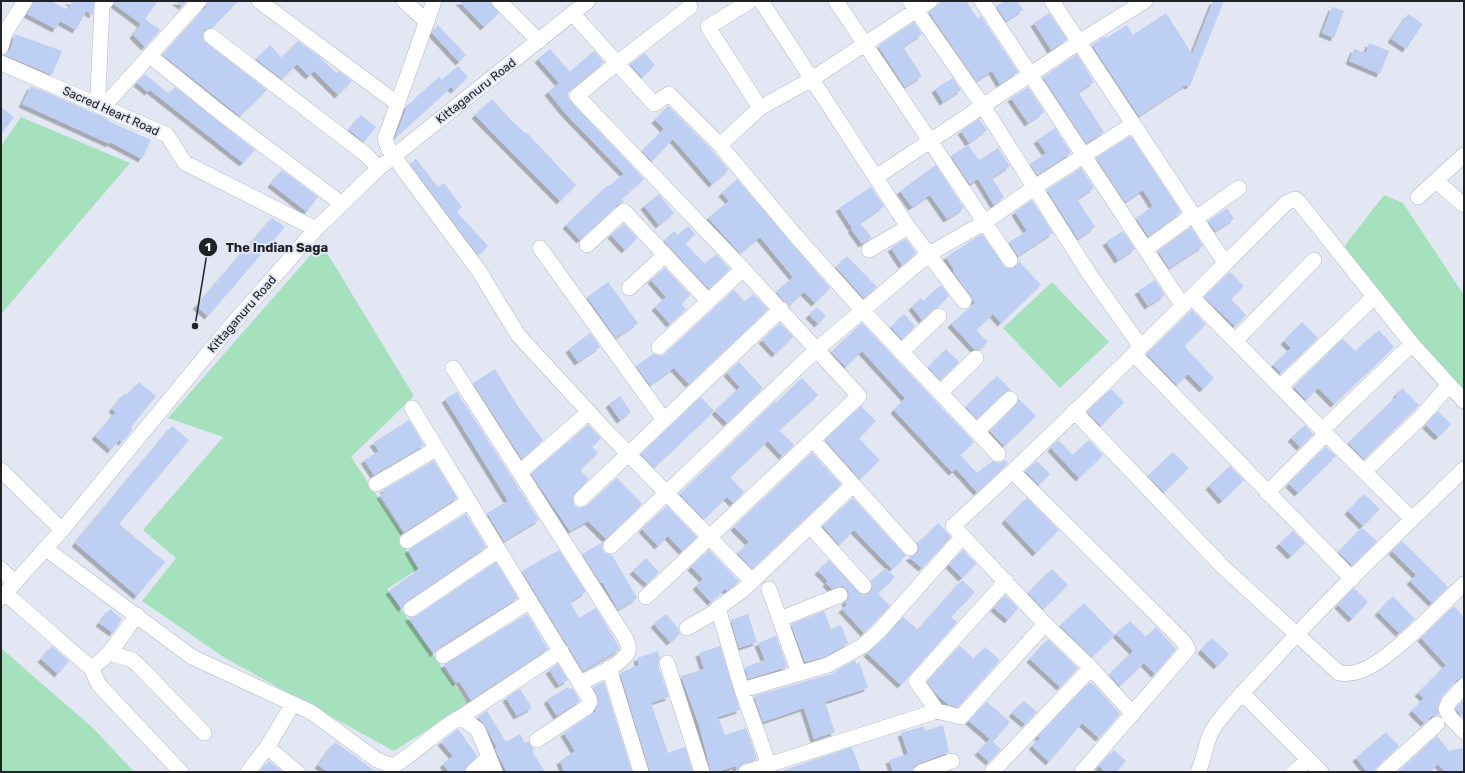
<svg xmlns="http://www.w3.org/2000/svg" width="1465" height="773" viewBox="0 0 1465 773" font-family="Rubik,sans-serif">
<defs>
<filter id="shadow"><feDropShadow dx="-3.5" dy="3.5" stdDeviation="0" flood-color="#0004"/></filter>
</defs>
<rect width="100%" height="100%" fill="#e2e7f3"/>
<path fill="#a6e1bd" d="M21,117L130,163L1,314V146Z
M1384,195L1403,203L1464,295V395L1424,353L1343,248Z
M321,243L414,396L351,457L403,534L399,538L418,569L387,589L468,704L394,751L225,658L142,601L176,558L143,530L223,437L168,418Z
M1052,282L1109,342L1060,388L1003,328Z
M1,648L94,729L134,772H3L1,770Z"/>
<path fill="#becff4" filter="url(#shadow)" d="M34,1H51L68,10L72,3L68,1L94,2L93,15L86,11L76,30L60,21L56,29L27,14Z
M115,1H158L145,19L160,30L145,47L133,35L141,24L114,4Z
M175,1H187L182,6Z
M208,1H238L213,27L208,28L204,30L203,40L267,90L240,116L163,55L206,7Z
M459,1H490L499,13L484,27Z
M943,1H966L978,19L981,16L1018,72L1000,84L992,71L976,81L929,12Z
M1005,1H1017L1023,10L1006,21L996,6Z
M1213,1H1224L1190,86L1186,85L1139,116L1092,45L1106,36L1108,37L1127,25L1133,35L1166,13L1192,54Z
M1332,7L1344,11L1334,38L1322,33Z
M1049,13L1067,39L1051,50L1034,23Z
M1408,14L1423,24L1406,49L1391,39Z
M914,22L922,34L903,47L922,76L905,87L878,46Z
M438,25L466,55L459,62L432,33Z
M15,34L62,51L52,75L5,55L10,50Z
M298,41L321,58L336,73L339,71L352,81L338,95L314,71L309,76L297,64L282,79L256,59L270,45L281,57L284,56Z
M1369,43L1389,51L1380,74L1349,61L1354,49L1366,53Z
M550,49L570,72L594,51L604,62L571,89L568,93V98L644,179L621,199L624,202L618,204L580,240L566,225L608,185L609,186L624,174L565,113L548,92L559,83L538,59Z
M645,53L655,65L642,77L630,64Z
M1077,54L1094,82L1078,92L1104,132L1086,143L1043,77Z
M458,66L468,77L454,90L451,87L395,138L407,106L439,77L442,80Z
M145,74L169,94L175,87L255,150L243,163L150,90L148,92L137,83Z
M953,78L961,90L943,102L935,89Z
M31,86L108,119V121L151,140L142,159L110,142V144L22,104Z
M1028,87L1044,112L1028,123L1011,98Z
M492,99L513,122L525,133L526,132L576,185L560,201L475,115Z
M668,106L709,147L729,170L712,184L673,139L652,161L642,151L664,129L655,120Z
M1,107L14,117L1,135Z
M361,115L376,127L364,142L349,130Z
M979,119L987,130L969,143L961,131Z
M1055,128L1071,153L1037,175L1030,164L1046,153L1037,140Z
M1131,136L1181,212L1148,236L1136,218L1153,206L1143,190L1125,202L1096,158Z
M968,145L979,160L998,148L1010,166L992,178L1004,197L994,205L978,179L970,184L951,156Z
M416,159L438,187L444,183L462,207L456,211L488,246L478,255L410,164Z
M936,165L964,208L947,219L930,195L912,207L900,191Z
M1081,168L1094,188L1077,199L1095,227L1078,239L1047,190Z
M282,170L318,197L307,212L271,184Z
M737,179L830,288L815,303L804,292L789,306L776,292L793,277L760,237L740,253L708,218L729,201L722,193Z
M871,187L884,206L860,223L872,238L862,244L851,229L857,225L852,228L839,208Z
M659,194L674,213L659,225L644,206Z
M1032,200L1053,233L1018,256L1009,242L1027,231L1015,212Z
M1227,208L1234,219L1215,231L1208,221Z
M272,218L285,227L208,316L196,306Z
M624,224L637,238L625,250L611,235Z
M688,226L695,234L685,243L705,264L716,254L730,269L709,289L664,241L674,231L678,235Z
M1191,227L1203,246L1169,268L1158,251Z
M1123,231L1135,249L1118,260L1106,242Z
M982,234L1006,268H1015L1019,261L1041,285L1001,323L993,314L976,330L988,342L979,350L974,349L951,324L975,303L971,296L954,273L953,271L954,270L946,257Z
M906,239L916,253L902,265L891,248Z
M847,256L877,287L864,298L836,267Z
M665,268L690,295L681,304L686,309L670,324L655,307L666,297L651,280Z
M1230,272L1244,286L1231,299L1246,315L1235,326L1204,297Z
M1155,280L1165,295L1148,306L1138,291Z
M608,282L638,323L616,338L587,297Z
M941,285L949,296L922,320L912,307L921,298L923,301Z
M734,290L745,302L753,294L768,309L689,384L674,368L650,385L636,366L653,354L661,356L665,354Z
M817,307L826,316L818,324L809,315Z
M1192,310L1206,324L1184,346L1214,378L1203,389L1188,374L1177,385L1147,354Z
M904,314L915,326L902,339L891,327Z
M1302,322L1318,338L1281,373L1273,365L1291,348L1284,341Z
M780,323L793,337L775,354L762,340Z
M862,323L974,442L960,455L977,473L993,461L1000,463L1005,460L1008,463L977,492L956,469L952,472L894,410L905,398L862,351L846,367L831,352Z
M1379,330L1394,347L1334,404L1318,388L1306,400L1294,387L1343,339L1355,351Z
M590,333L600,347L578,362L569,349Z
M946,349L959,362L940,380L928,367Z
M739,362L763,388L727,423L715,411L740,387L727,373Z
M495,369L519,408L543,440L522,459L473,383Z
M997,376L1011,390L1004,393L977,419L966,407Z
M802,378L818,395L779,430L794,445L782,456L768,441L730,477L744,492L733,503L727,497L704,519L680,494L776,401L777,402Z
M139,382L156,396L131,427L133,429L122,442L119,440L111,450L95,436L116,412L112,409L125,393L127,395Z
M1402,388L1419,405L1364,459L1348,443L1397,396L1396,395Z
M1111,389L1124,402L1101,426L1087,412Z
M457,392L539,520L504,541L487,513L508,501L445,399Z
M620,396L631,412L620,420L609,404Z
M701,397L714,411L654,468L641,454Z
M1019,399L1036,416L1004,446L990,431L1016,405Z
M861,406L876,421L859,438L880,460L860,479L825,440Z
M1438,411L1451,424L1438,437L1426,425Z
M409,420L424,445L374,475L364,460L379,451L373,443Z
M588,425L601,438L592,447L598,453L580,470L589,479L573,496L574,505L579,508L587,506L617,478L642,504L606,539L588,521L570,531L531,474Z
M1305,425L1313,434L1300,447L1291,438Z
M172,426L189,440L119,524L165,562L137,596L75,543Z
M1058,440L1073,455L1089,440L1103,455L1079,478L1051,448Z
M1326,447L1336,456L1298,493L1289,484Z
M1173,452L1189,468L1164,492L1148,476Z
M812,453L841,484L752,569L738,553L749,542L734,527Z
M434,461L457,498L404,532L380,495L385,492L383,490Z
M1037,461L1050,474L1039,485L1025,471Z
M1230,466L1244,480L1222,501L1209,486Z
M1364,494L1380,509L1363,526L1348,511Z
M853,498L906,556L892,569L854,530L839,545L823,526Z
M1027,498L1059,530L1036,553L1005,520Z
M667,506L697,537L682,551L668,536L658,546L642,529Z
M466,514L486,547L406,602L402,609L389,591L419,569L408,550Z
M938,523L951,537L922,568L909,557L916,554L919,550L917,543L921,539L922,540Z
M1362,528L1377,541L1352,565L1338,552Z
M1293,531L1305,543L1291,556L1279,544Z
M1402,541L1448,587L1432,603L1410,581L1416,575L1392,551Z
M603,542L602,548L604,552L612,555L637,598L618,610L603,583H601L582,554Z
M559,550L586,592L570,602L579,618L596,608L619,647V650L583,671L522,571Z
M709,550L739,581L727,591L725,589L711,602L696,586L703,579L691,567Z
M963,550L976,564L962,578L949,565Z
M646,558L659,572L647,584L633,571Z
M829,560L862,595L870,592L873,588L871,581L886,568L895,577L878,593L890,606L864,633L842,609L847,605L845,602L849,597L848,591L842,586L832,589L826,583L828,581L818,571Z
M496,562L518,598L438,648L434,654L408,617L416,616Z
M1052,569L1068,585L1043,609L1028,593Z
M962,580L975,592L951,617L957,622L901,685L867,653L886,637L903,617L918,630Z
M1354,588L1368,602L1352,619L1338,605Z
M1005,595L1018,608L1008,620L994,608Z
M1393,596L1415,619L1399,633L1378,612Z
M1084,603L1115,635L1092,657L1060,626Z
M1454,606L1464,617V677L1457,680L1442,696L1438,706L1439,714L1431,717L1424,723L1412,711L1424,698L1418,693L1446,665L1421,638Z
M110,609L122,619L113,633L99,623Z
M824,611L831,629L841,625L848,643L825,657L805,662L791,624Z
M527,614L548,649L471,700L459,681L456,683L444,665Z
M666,614L678,628L680,634L670,642L654,624Z
M748,614L757,642L739,648L731,620Z
M1130,621L1146,637L1156,627L1176,649L1155,674L1144,663L1120,686L1109,675L1133,651L1116,634Z
M776,636L787,667L748,679L745,667L765,660L758,643Z
M1212,638L1229,654L1217,666L1201,650Z
M1048,639L1078,668L1060,687L1030,659Z
M52,646L69,661L58,674L41,659Z
M720,646L740,710L718,717L725,735L746,728L757,759L740,766L737,772L736,766L716,772H711L699,725L681,676L704,669L699,653Z
M960,646L974,659L985,647L1000,660L958,707L949,705L935,693L927,682Z
M658,651L660,658L658,666L669,697L651,703L668,753L685,747L693,772H650L620,673L639,665L637,658Z
M855,660L857,665L859,662L868,688L825,702L835,732L814,739L804,708L763,722L754,696L831,674Z
M558,664L568,680L559,685L549,670Z
M604,682L632,772H564L560,761L575,751L564,733L595,712L599,700L593,687Z
M1090,682L1096,687L1120,714L1099,738L1082,723L1049,762L1032,746L1040,738L1038,736Z
M568,687L569,689L572,688L580,701L557,716L547,700Z
M520,689L532,708L517,716L506,698Z
M1464,699V719L1456,709Z
M1024,701L1037,712L1025,724L1012,713Z
M987,702L1010,722L993,742L1001,749L989,762L978,752L990,739L969,721Z
M487,711L506,742L520,734L525,743L528,741L534,750L532,751L545,772H507L499,757L495,749L497,748L486,727L478,717Z
M943,725L949,752L918,764L914,766L912,772H893L889,760L908,754L901,733L924,726L925,731Z
M458,729L477,756L463,772H449L443,764L453,756L441,742Z
M1386,732L1399,746L1378,765L1374,772H1367L1356,758Z
M1437,736L1449,751L1464,748V772H1445L1438,764L1429,772H1400L1399,771Z
M335,742L352,754L376,772H328L318,765Z
M852,747L861,772H784V770Z
M1114,750L1126,761L1116,772H1105L1099,766Z
M269,761L283,772H260Z"/>
<g fill="none" stroke-linecap="round" stroke-linejoin="round">
<g stroke="#b3b8c3" stroke-width="16">
<path id="minor" d="M106,1L102,6L98,92L103,107L199,1
M259,1L398,104
M404,1L427,22
M434,1L385,139L389,150L479,271L518,335L609,434L752,581
M499,1L539,41
M750,1L708,27L760,108
M761,1L908,227L964,301
M836,1L1010,260
M910,1L983,106L1090,275L1141,347
M982,1L1183,306
M1052,1L1225,263
M690,7L617,63L654,104L669,94L720,145L760,108L812,79L930,1
M573,14L617,63L577,96L743,269L859,396L646,597
M211,36L365,154L379,168
M1,47L5,33L25,1
M150,56L222,114L342,204
M1,63L167,135L185,163L316,229
M720,145L795,235L863,311L998,454
M876,177L1079,42L1145,1
M1436,181L1464,205
M1418,197L1464,155
M1196,218L1239,188
M587,245L624,211L708,301
M540,248L664,420
M1146,249L1194,214
M869,250L908,227
M629,288L665,255
M1192,297L1338,446L1412,519
M1235,341L1314,260
M659,347L743,269
M901,352L939,316
M1134,354L1352,579
M453,368L626,639C628,644 630,650 627,654C617,668 595,675 580,683
M1280,387L1374,297
M940,393L976,358
M412,408L589,698L590,702L587,707L537,740
M1074,411L1223,567L1339,673C1347,674 1352,674 1360,671C1390,661 1439,607 1464,584
M1322,430L1412,344
M977,431L1010,399
M813,440L910,548
M1,470L62,530
M520,472L589,412
M1013,472L1183,641L1188,649L1082,772
M1364,472L1421,417L1449,385
M376,484L436,449
M1267,493L1326,434
M581,499L781,309
M810,526L864,586
M407,541L469,501
M611,546L816,350L929,254L985,222L1035,187L1133,124
M46,549L192,657L311,712L377,760L393,766C418,752 436,730 461,717L478,730L495,772
M1,569L15,583
M769,589L799,673
M5,593L91,668L99,685L181,772
M1,598L62,530L228,329L316,229L379,168L588,1
M411,609L498,550
M780,619L840,595
M687,628L718,610
M110,653L132,660L138,665L204,733
M443,656L530,601
M667,663L702,772
M91,668C111,656 122,634 137,615
M609,668L641,772
M1464,686L1449,702L1446,709L1450,717L1464,732
M742,690L718,608L743,590L853,485
M1243,694L1321,772
M937,711L916,681L1006,581
M1133,714L1091,668L1045,624L953,526C1068,422 1176,312 1286,203L1295,199L1298,201L1412,344L1464,401
M461,717L561,651
M267,747L297,772
M769,765L742,690L828,665L864,645L880,630L963,536
M248,772L267,747L293,704
M473,772L489,757
M746,772L937,711L961,717L1045,624
M921,772L952,761
M992,772L1091,668
M1198,772C1205,758 1205,742 1213,729C1228,706 1254,681 1273,660C1333,594 1399,532 1464,469
M1294,772L1308,760
M1384,772L1437,724"/>
</g>
<use href="#minor" stroke="#fff" stroke-width="15"/>
</g>
<g text-anchor="middle" stroke-width="4" stroke-linejoin="round" paint-order="stroke">
<g font-size="12" fill="#202226" stroke="#e2e7f3">
<text transform="translate(476 91) rotate(-38)" y="4">Kittaganuru Road</text>
<text transform="translate(111 111) rotate(24)" y="4">Sacred Heart Road</text>
<text transform="translate(242 314) rotate(-49)" y="4">Kittaganuru Road</text>
</g>
</g>
<path fill="none" stroke="#202226" stroke-width="1.5" d="M195 326L208 247"/>
<g fill="#202226" stroke="#e2e7f3" stroke-width="1.5">
<circle cx="195" cy="326" r="4"/>
<circle cx="208" cy="247" r="10"/>
</g>
<g font-size="12" text-anchor="middle" font-weight="bold" fill="#fff">
<text x="208" y="251">1</text>
</g>
<g font-size="13" text-anchor="middle" font-weight="bold" fill="#202226" stroke="#e2e7f3" stroke-width="4" stroke-linejoin="round" paint-order="stroke">
<text x="277" y="252">The Indian Saga</text>
</g>
<rect width="1465" height="773" fill="none" stroke="#202226" stroke-width="4"/>
</svg>
